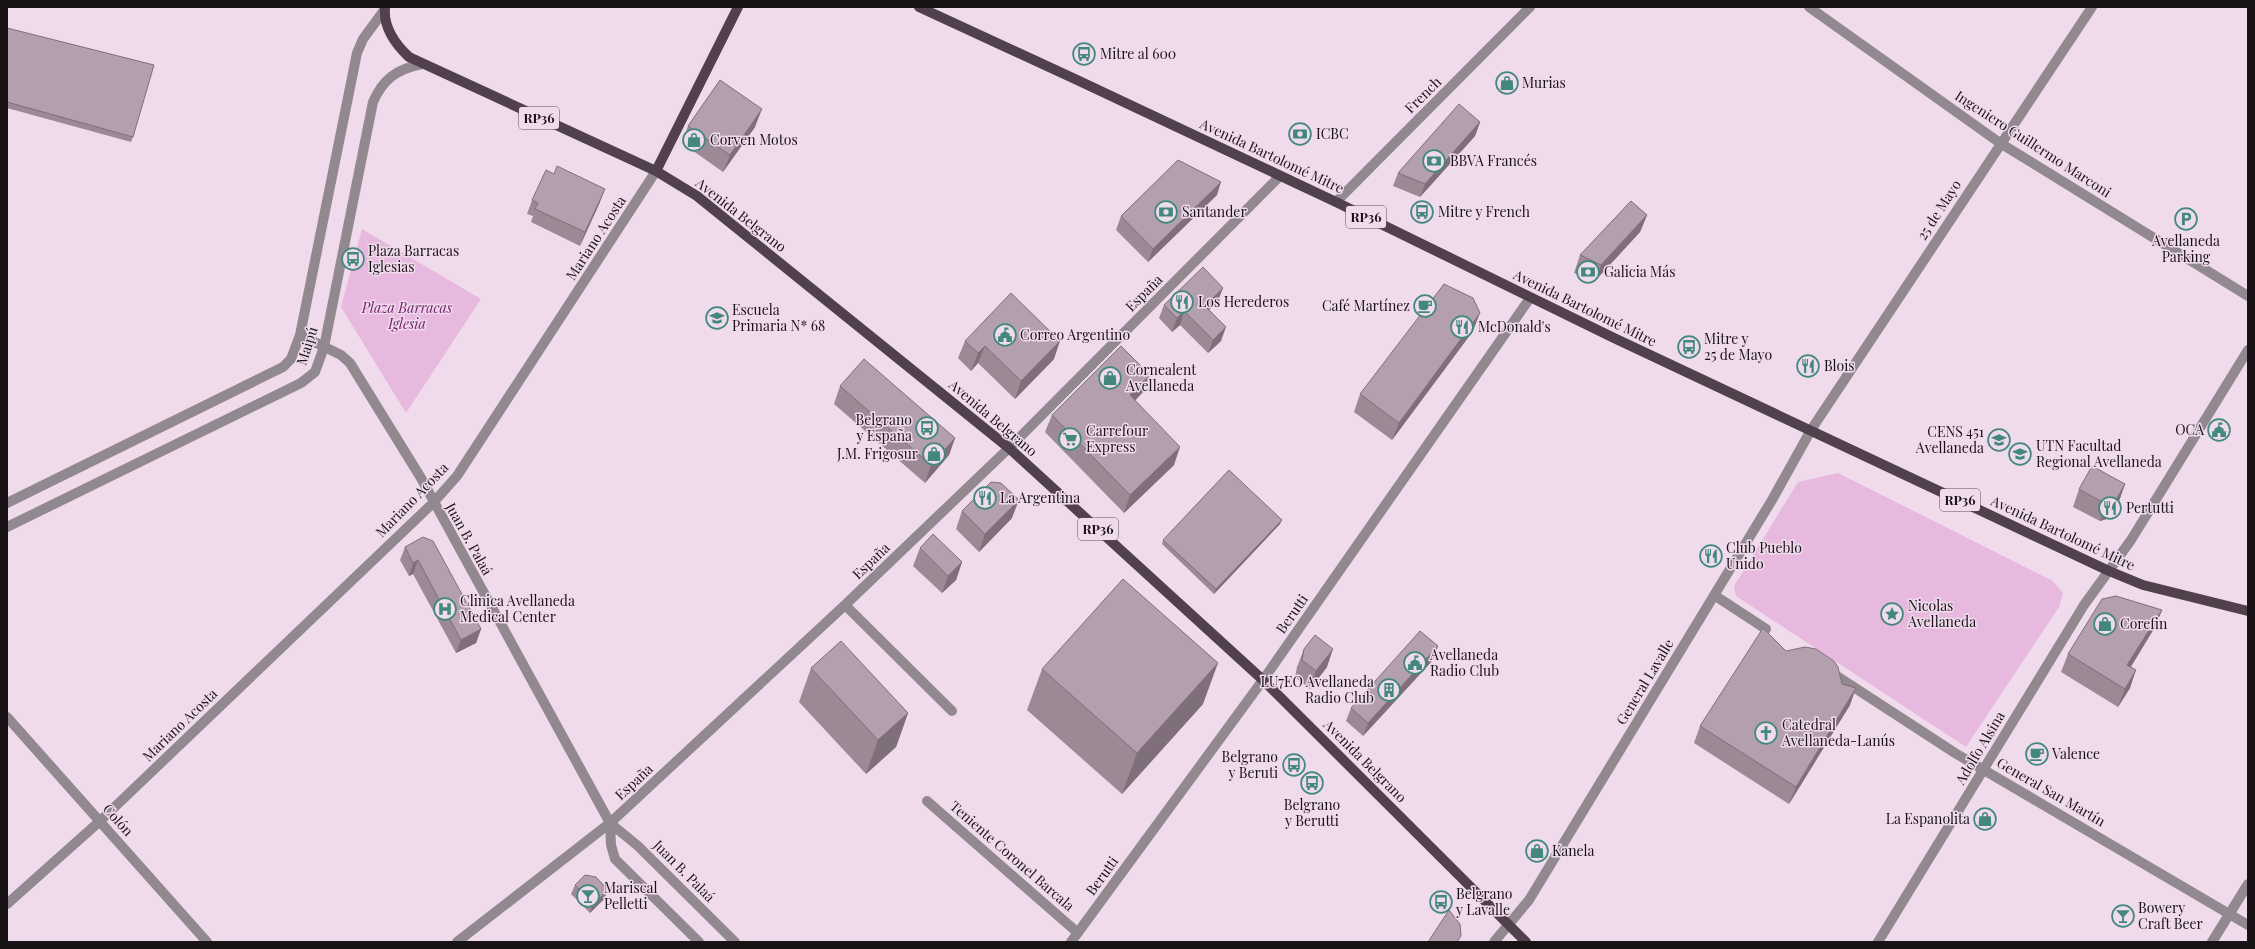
<svg xmlns="http://www.w3.org/2000/svg" width="2255" height="949" viewBox="0 0 2255 949" font-family="'Playfair Display',serif">
<rect width="100%" height="100%" fill="#f0dbec"/>
<path fill="#e8b9de" d="M362,229L481,299L406,413L341,307Z
M1838,473L2053,581L2063,593L2059,607L1966,747L1736,596L1734,586L1798,482Z"/>
<g fill="none" stroke-linecap="round" stroke-linejoin="round">
<path stroke="#928990" stroke-width="10" d="M1809,7L2000,143L2248,296
M1336,202L1530,7
M300,335L341,355L350,363L421,478L610,823L638,846L735,942
M7,503L283,367L291,359L300,335L357,53L363,39L385,9
M7,527L301,383L315,372L324,347L373,102C383,79 397,69 422,64
M1714,595L1766,629
M845,605L952,711
M1829,671L1955,753L2248,925
M7,717L207,942
M927,801L1078,933
M610,823L611,845L615,859L699,942
M7,904L100,821L433,503L457,476L656,171
M457,942L610,823L845,605L1009,448L1280,176
M1071,942L1263,680L1530,298
M1494,942L1529,900L1772,500L1811,430L2092,7
M1878,942L2084,605L2131,540L2248,350
M2212,942L2248,884"/>
<path stroke="#50414d" stroke-width="10" d="M385,7C383,28 395,44 409,57L656,171L697,196L1009,448L1263,680L1526,942
M919,7L1075,79L1336,202L1614,338L2109,571L2143,585L2248,611
M656,171L738,7"/>
</g>
<path fill="#9b8996" d="M7,28L133,137L131,142L7,108Z
M1480,122L1475,136L1420,197L1393,186L1398,173Z
M688,126L755,127L723,172L682,143Z
M1217,195L1148,262L1116,230L1121,216Z
M532,200L600,202L580,246L531,222L533,216L527,214Z
M1647,215L1640,232L1594,282L1574,273L1580,255Z
M1218,301L1209,310L1221,341L1208,353L1180,325L1172,332L1159,318L1164,305Z
M1473,331L1392,440L1354,412L1360,394Z
M965,341L1054,359L1015,399L978,363L971,371L958,358Z
M840,386L955,438L949,455L925,483L834,404Z
M1143,392L1135,401L1174,465L1124,513L1045,432L1052,415Z
M2125,484L2119,501L2110,518L2100,521L2073,507L2079,489Z
M962,511L1012,518L979,552L956,529Z
M1280,524L1214,594L1162,544L1163,540Z
M423,537L481,629L476,643L456,653L413,574L409,576L400,560L405,547Z
M920,548L962,562L956,580L942,593L913,566Z
M2162,610L2155,627L2131,667L2130,688L2118,707L2061,672L2068,654Z
M1304,649L1327,667L1310,689L1295,677L1297,667Z
M1786,651L1842,684L1850,705L1789,804L1694,743L1700,726Z
M1433,660L1363,736L1346,721L1351,708Z
M811,668L908,713L896,747L866,774L799,702Z
M1042,669L1203,704L1122,794L1027,710Z
M575,885L604,899L590,913L571,894Z"/>
<path fill="#7e6f7a" d="M762,109L755,127L723,172L730,155Z
M1480,122L1475,136L1420,197L1425,184Z
M1221,182L1217,195L1148,262L1153,249Z
M605,189L600,202L580,246L585,232Z
M1647,215L1640,232L1594,282L1601,265Z
M1223,288L1218,301L1200,319L1205,306Z
M1184,311L1180,325L1172,332L1177,318Z
M1480,313L1473,331L1392,440L1399,423Z
M1226,327L1221,341L1208,353L1213,340Z
M1060,341L1054,359L1015,399L1021,381Z
M985,346L978,363L971,371L978,353Z
M1150,375L1143,392L1123,412L1130,395Z
M955,438L949,455L925,483L931,465Z
M1180,447L1174,465L1124,513L1130,495Z
M2125,484L2119,501L2110,518L2100,521L2106,504Z
M1019,500L1012,518L979,552L985,534Z
M1282,520L1280,524L1214,594L1216,589Z
M418,560L413,574L409,576L413,563Z
M962,562L956,580L942,593L948,576Z
M2162,610L2155,627L2121,682L2127,665Z
M481,629L476,643L456,653L461,640Z
M1438,646L1433,660L1363,736L1368,723Z
M1333,649L1327,667L1310,689L1316,671Z
M1218,663L1203,704L1122,794L1137,753Z
M2136,670L2130,688L2118,707L2125,689Z
M1856,688L1850,705L1789,804L1796,787Z
M908,713L896,747L866,774L878,740Z
M608,890L604,899L590,913L593,904Z"/>
<path fill="#b49faf" stroke="#7e6f7a" d="M7,28L154,65L133,137L7,102Z
M720,80L762,109L730,155L688,126Z
M1459,104L1480,122L1425,184L1398,173Z
M1178,160L1221,182L1153,249L1121,216Z
M557,166L605,189L585,232L535,209L538,203L532,200L546,170L554,174Z
M1631,201L1647,215L1601,265L1580,255Z
M1203,267L1223,288L1205,306L1226,327L1213,340L1184,311L1177,318L1164,305Z
M1444,284L1473,298L1480,313L1399,423L1360,394Z
M1011,293L1060,341L1021,381L985,346L978,353L965,341Z
M1121,346L1150,375L1130,395L1180,447L1130,495L1052,415Z
M864,359L955,438L931,465L840,386Z
M2092,466L2125,484L2116,500L2106,504L2079,489Z
M1229,470L1282,520L1216,589L1163,540Z
M991,482L1001,483L1019,500L985,534L962,511Z
M933,534L962,562L948,576L920,548Z
M423,537L433,541L481,629L461,640L418,560L413,563L405,547Z
M1123,579L1218,663L1137,753L1042,669Z
M2116,596L2162,610L2127,665L2136,670L2125,689L2068,654L2102,599Z
M1763,628L1786,651L1805,647L1816,649L1834,661L1838,667L1842,684L1856,688L1796,787L1700,726Z
M1420,631L1438,646L1368,723L1351,708Z
M1315,635L1333,649L1316,671L1302,660L1304,649Z
M841,641L908,713L878,740L811,668Z
M585,875L596,877L608,890L593,904L575,885Z
M1449,910L1460,924L1461,936L1457,942H1428Z"/>
<defs>
<g id="bus-ring" transform="scale(1.15)"><circle r="9.5" fill="#f0dbec" stroke="#43887e" stroke-width="1.5"/><path d="M-5-6H5V4H4V6H2V4H-2V6H-4V4H-5ZM-3.5-4V0h7V-4ZM-3.5 1.2v1.5H-2V1.2ZM2 1.2v1.5H3.5V1.2Z" fill="#43887e"/></g>
<g id="shop-ring" transform="scale(1.15)"><circle r="9.5" fill="#f0dbec" stroke="#43887e" stroke-width="1.5"/><path d="M-5-2.5h2.3a2.7 3.5 0 0 1 5.4 0H5L5.5 6h-11ZM-1.5-2.5h3a1.5 2.3 0 0 0-3 0Z" fill="#43887e"/></g>
<g id="bank-ring" transform="scale(1.15)"><circle r="9.5" fill="#f0dbec" stroke="#43887e" stroke-width="1.5"/><path d="M-6-4H6V4H-6ZM0-2.3a2.3 2.3 0 1 0 0 4.6a2.3 2.3 0 1 0 0-4.6Z" fill="#43887e"/></g>
<g id="parking-ring" transform="scale(1.15)"><circle r="9.5" fill="#f0dbec" stroke="#43887e" stroke-width="1.5"/><path d="M-3.5-5.5H1a3.5 3.5 0 0 1 0 7H-1V5.5H-3.5ZM-1-3.4V-.6H.8a1.4 1.4 0 0 0 0-2.8Z" fill="#43887e"/></g>
<g id="restaurant-ring" transform="scale(1.15)"><circle r="9.5" fill="#f0dbec" stroke="#43887e" stroke-width="1.5"/><path d="M-5-6h1v4h1v-4h1v4h1v-4h1v5L-1.5 .5V6h-2V.5L-5-1ZM5-6V6H3V1.5H1.5Q1.5-4 5-6Z" fill="#43887e"/></g>
<g id="cafe-ring" transform="scale(1.15)"><circle r="9.5" fill="#f0dbec" stroke="#43887e" stroke-width="1.5"/><path d="M-5.5-4.5H6V0H3Q3 3.5 0 3.5H-2.5Q-5.5 3.5-5.5 0ZM3-3.2v2h1.7v-2ZM-6 4.5H4V6H-6Z" fill="#43887e"/></g>
<g id="school-ring" transform="scale(1.15)"><circle r="9.5" fill="#f0dbec" stroke="#43887e" stroke-width="1.5"/><path d="M0-5L7-2L0 1L-7-2ZM-4 1L0 2.5L4 1V4Q0 6-4 4Z" fill="#43887e"/></g>
<g id="civic-ring" transform="scale(1.15)"><circle r="9.5" fill="#f0dbec" stroke="#43887e" stroke-width="1.5"/><path d="M-.6-6.5H3V-4.5H.6V-3L4-1V1h2V6H-6V1h2V-1L-.6-3ZM-1.2 2.5V6h2.4V2.5Z" fill="#43887e"/></g>
<g id="supermarket-ring" transform="scale(1.15)"><circle r="9.5" fill="#f0dbec" stroke="#43887e" stroke-width="1.5"/><path d="M-6-5.5h2.5l.6 2H6L4.5 2H-2.5L-4.4-4H-6ZM-1.5 3.2a1.3 1.3 0 1 0 .1 0ZM3 3.2a1.3 1.3 0 1 0 .1 0Z" fill="#43887e"/></g>
<g id="university-ring" transform="scale(1.15)"><circle r="9.5" fill="#f0dbec" stroke="#43887e" stroke-width="1.5"/><path d="M0-5L7-2L0 1L-7-2ZM-4 1L0 2.5L4 1V4Q0 6-4 4Z" fill="#43887e"/></g>
<g id="hospital-ring" transform="scale(1.15)"><circle r="9.5" fill="#f0dbec" stroke="#43887e" stroke-width="1.5"/><path d="M-5-5h3v3.5h4V-5h3V5h-3V1.5h-4V5h-3Z" fill="#43887e"/></g>
<g id="sight-ring" transform="scale(1.15)"><circle r="9.5" fill="#f0dbec" stroke="#43887e" stroke-width="1.5"/><path d="M0-6L1.8-2.2L6-1.7L2.9 1.2L3.7 5.4L0 3.3L-3.7 5.4L-2.9 1.2L-6-1.7L-1.8-2.2Z" fill="#43887e"/></g>
<g id="building-ring" transform="scale(1.15)"><circle r="9.5" fill="#f0dbec" stroke="#43887e" stroke-width="1.5"/><path d="M-4-6H4V6H1V3H-1V6H-4ZM-2.5-4.3h1.7v1.8h-1.7ZM.8-4.3h1.7v1.8H.8ZM-2.5-1h1.7V.8h-1.7ZM.8-1h1.7V.8H.8Z" fill="#43887e"/></g>
<g id="church-ring" transform="scale(1.15)"><circle r="9.5" fill="#f0dbec" stroke="#43887e" stroke-width="1.5"/><path d="M-1.2-6h2.4v3.5h3.3v2.4h-3.3V6h-2.4V-.1h-3.3v-2.4h3.3Z" fill="#43887e"/></g>
<g id="bar-ring" transform="scale(1.15)"><circle r="9.5" fill="#f0dbec" stroke="#43887e" stroke-width="1.5"/><path d="M-6-5H6L.8 .8V4.5H3.5V6h-7V4.5H-.8V.8Z" fill="#43887e"/></g>
</defs>
<g fill-rule="evenodd">
<use href="#bus-ring" x="1084" y="54"/>
<use href="#shop-ring" x="1507" y="83"/>
<use href="#bank-ring" x="1300" y="134"/>
<use href="#shop-ring" x="694" y="140"/>
<use href="#bank-ring" x="1434" y="161"/>
<use href="#bank-ring" x="1166" y="212"/>
<use href="#bus-ring" x="1422" y="212"/>
<use href="#parking-ring" x="2186" y="219"/>
<use href="#bus-ring" x="353" y="259"/>
<use href="#bank-ring" x="1588" y="272"/>
<use href="#restaurant-ring" x="1182" y="302"/>
<use href="#cafe-ring" x="1425" y="306"/>
<use href="#school-ring" x="717" y="318"/>
<use href="#restaurant-ring" x="1462" y="327"/>
<use href="#civic-ring" x="1005" y="335"/>
<use href="#bus-ring" x="1689" y="347"/>
<use href="#restaurant-ring" x="1808" y="366"/>
<use href="#shop-ring" x="1110" y="378"/>
<use href="#bus-ring" x="927" y="428"/>
<use href="#civic-ring" x="2219" y="430"/>
<use href="#supermarket-ring" x="1070" y="439"/>
<use href="#school-ring" x="1999" y="440"/>
<use href="#shop-ring" x="934" y="454"/>
<use href="#university-ring" x="2020" y="454"/>
<use href="#restaurant-ring" x="985" y="498"/>
<use href="#restaurant-ring" x="2110" y="508"/>
<use href="#restaurant-ring" x="1711" y="556"/>
<use href="#hospital-ring" x="445" y="609"/>
<use href="#sight-ring" x="1892" y="614"/>
<use href="#shop-ring" x="2105" y="624"/>
<use href="#civic-ring" x="1415" y="663"/>
<use href="#building-ring" x="1389" y="690"/>
<use href="#church-ring" x="1766" y="733"/>
<use href="#cafe-ring" x="2037" y="754"/>
<use href="#bus-ring" x="1294" y="765"/>
<use href="#bus-ring" x="1312" y="783"/>
<use href="#shop-ring" x="1985" y="819"/>
<use href="#shop-ring" x="1537" y="851"/>
<use href="#bar-ring" x="588" y="896"/>
<use href="#bus-ring" x="1441" y="902"/>
<use href="#bar-ring" x="2123" y="916"/>
</g>
<g text-anchor="middle" stroke-width="3" stroke-linejoin="round" paint-order="stroke">
<g fill="#f0dbec" stroke="#5a4e57" stroke-width="1">
<rect x="519" y="107" width="40" height="22" rx="3"/>
<rect x="1346" y="206" width="40" height="22" rx="3"/>
<rect x="1940" y="489" width="40" height="22" rx="3"/>
<rect x="1078" y="518" width="40" height="22" rx="3"/>
</g>
<g font-size="13" font-weight="bold" fill="#191217">
<text x="539" y="123">RP36</text>
<text x="1366" y="222">RP36</text>
<text x="1960" y="505">RP36</text>
<text x="1098" y="534">RP36</text>
</g>
<g font-size="14" fill="#191217" stroke="#f0dbec" text-anchor="start">
<text x="1100" y="59">Mitre al 600</text>
<text x="1522" y="88">Murias</text>
<text x="1316" y="139">ICBC</text>
<text x="710" y="145">Corven Motos</text>
<text x="1450" y="166">BBVA Francés</text>
<text x="1182" y="217">Santander</text>
<text x="1438" y="217">Mitre y French</text>
<text x="2186" y="246" text-anchor="middle">Avellaneda<tspan x="2186" dy="16">Parking</tspan></text>
<text x="368" y="256">Plaza Barracas<tspan x="368" dy="16">Iglesias</tspan></text>
<text x="1604" y="277">Galicia Más</text>
<text x="1198" y="307">Los Herederos</text>
<text x="1410" y="311" text-anchor="end">Café Martínez</text>
<text x="732" y="315">Escuela<tspan x="732" dy="16">Primaria N* 68</tspan></text>
<text x="1478" y="332">McDonald's</text>
<text x="1020" y="340">Correo Argentino</text>
<text x="1704" y="344">Mitre y<tspan x="1704" dy="16">25 de Mayo</tspan></text>
<text x="1824" y="371">Blois</text>
<text x="1126" y="375">Cornealent<tspan x="1126" dy="16">Avellaneda</tspan></text>
<text x="912" y="425" text-anchor="end">Belgrano<tspan x="912" dy="16">y España</tspan></text>
<text x="2204" y="435" text-anchor="end">OCA</text>
<text x="1086" y="436">Carrefour<tspan x="1086" dy="16">Express</tspan></text>
<text x="1984" y="437" text-anchor="end">CENS 451<tspan x="1984" dy="16">Avellaneda</tspan></text>
<text x="2036" y="451">UTN Facultad<tspan x="2036" dy="16">Regional Avellaneda</tspan></text>
<text x="918" y="459" text-anchor="end">J.M. Frigosur</text>
<text x="1000" y="503">La Argentina</text>
<text x="2126" y="513">Pertutti</text>
<text x="1726" y="553">Club Pueblo<tspan x="1726" dy="16">Unido</tspan></text>
<text x="460" y="606">Clinica Avellaneda<tspan x="460" dy="16">Medical Center</tspan></text>
<text x="1908" y="611">Nicolas<tspan x="1908" dy="16">Avellaneda</tspan></text>
<text x="2120" y="629">Corefin</text>
<text x="1430" y="660">Avellaneda<tspan x="1430" dy="16">Radio Club</tspan></text>
<text x="1374" y="687" text-anchor="end">LU7EO Avellaneda<tspan x="1374" dy="16">Radio Club</tspan></text>
<text x="1782" y="730">Catedral<tspan x="1782" dy="16">Avellaneda-Lanús</tspan></text>
<text x="2052" y="759">Valence</text>
<text x="1278" y="762" text-anchor="end">Belgrano<tspan x="1278" dy="16">y Beruti</tspan></text>
<text x="1312" y="810" text-anchor="middle">Belgrano<tspan x="1312" dy="16">y Berutti</tspan></text>
<text x="1970" y="824" text-anchor="end">La Espanolita</text>
<text x="1552" y="856">Kanela</text>
<text x="604" y="893">Mariscal<tspan x="604" dy="16">Pelletti</tspan></text>
<text x="1456" y="899">Belgrano<tspan x="1456" dy="16">y Lavalle</tspan></text>
<text x="2138" y="913">Bowery<tspan x="2138" dy="16">Craft Beer</tspan></text>
</g>
<g font-size="14" fill="#191217" stroke="#f0dbec">
<text transform="translate(1423 95) rotate(-45)" y="5">French</text>
<text transform="translate(2033 144) rotate(33)" y="5">Ingeniero Guillermo Marconi</text>
<text transform="translate(1272 156) rotate(25)" y="5">Avenida Bartolomé Mitre</text>
<text transform="translate(1939 210) rotate(-57)" y="5">25 de Mayo</text>
<text transform="translate(741 215) rotate(38)" y="5">Avenida Belgrano</text>
<text transform="translate(596 238) rotate(-57)" y="5">Mariano Acosta</text>
<text transform="translate(1144 293) rotate(-45)" y="5">España</text>
<text transform="translate(1585 308) rotate(26)" y="5">Avenida Bartolomé Mitre</text>
<text transform="translate(307 346) rotate(-72)" y="5">Maipú</text>
<text transform="translate(993 418) rotate(40)" y="5">Avenida Belgrano</text>
<text transform="translate(412 500) rotate(-46)" y="5">Mariano Acosta</text>
<text transform="translate(2063 533) rotate(25)" y="5">Avenida Bartolomé Mitre</text>
<text transform="translate(469 539) rotate(61)" y="5">Juan B. Palaá</text>
<text transform="translate(871 561) rotate(-44)" y="5">España</text>
<text transform="translate(1292 614) rotate(-55)" y="5">Berutti</text>
<text transform="translate(1645 682) rotate(-59)" y="5">General Lavalle</text>
<text transform="translate(180 725) rotate(-44)" y="5">Mariano Acosta</text>
<text transform="translate(1980 748) rotate(-59)" y="5">Adolfo Alsina</text>
<text transform="translate(1365 761) rotate(45)" y="5">Avenida Belgrano</text>
<text transform="translate(634 782) rotate(-43)" y="5">España</text>
<text transform="translate(2051 792) rotate(30)" y="5">General San Martín</text>
<text transform="translate(118 820) rotate(48)" y="5">Colón</text>
<text transform="translate(1012 856) rotate(41)" y="5">Teniente Coronel Barcala</text>
<text transform="translate(684 871) rotate(45)" y="5">Juan B. Palaá</text>
<text transform="translate(1102 876) rotate(-54)" y="5">Berutti</text>
</g>
<g font-size="14" font-style="italic" fill="#721c68" stroke="#f0dbec">
<text x="407" y="313">Plaza Barracas<tspan x="407" dy="16">Iglesia</tspan></text>
</g>
</g>
<rect width="2255" height="949" fill="none" stroke="#191217" stroke-width="16"/>
</svg>
